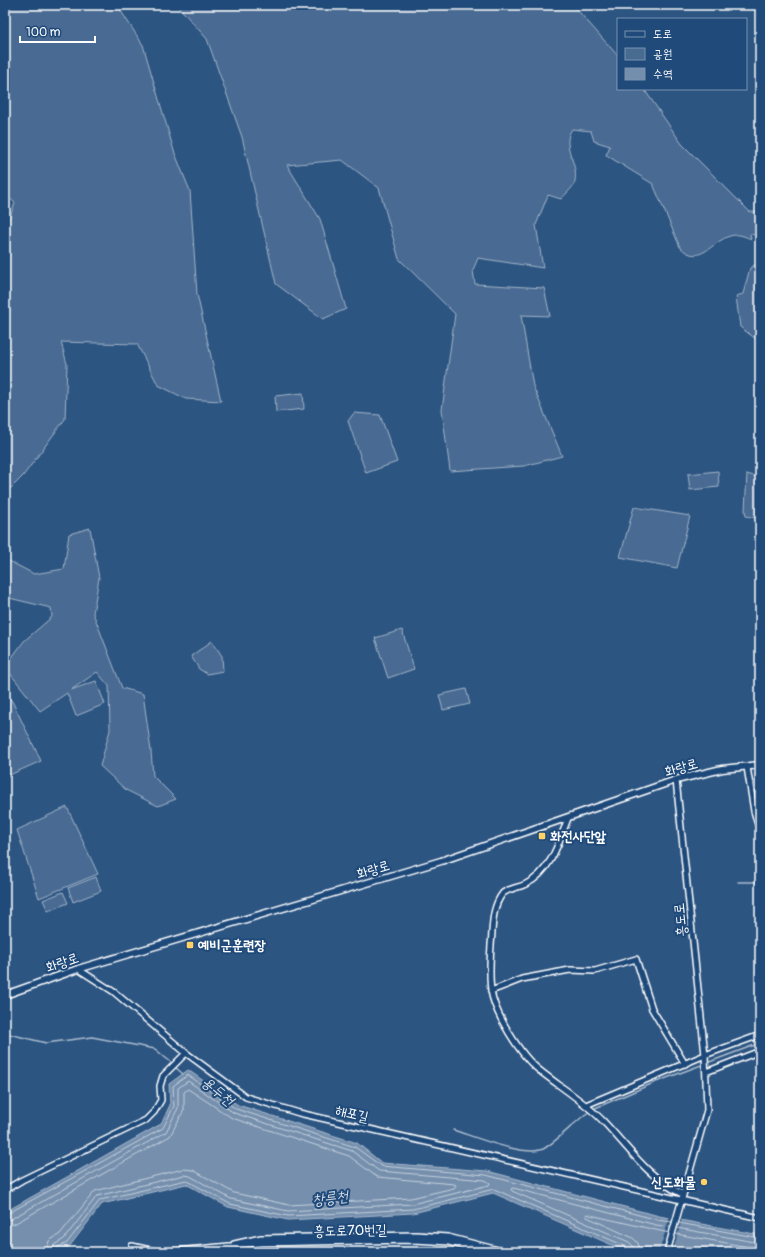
<svg xmlns="http://www.w3.org/2000/svg" width="765" height="1257" viewBox="0 0 765 1257" font-family="Pangolin,'Poor Story',sans-serif">
<rect width="100%" height="100%" fill="#2c5582"/>
<filter id="ink" filterUnits="userSpaceOnUse"><feTurbulence type="fractalNoise" baseFrequency=".025" numOctaves="2"/><feDisplacementMap in="SourceGraphic" scale="8" xChannelSelector="R" yChannelSelector="G"/><feConvolveMatrix kernelMatrix="1 2 1 2 8 2 1 2 1" color-interpolation-filters="sRGB"/></filter>
<g filter="url(#ink)">
<path fill="#486b92" stroke="#a4b5c8" d="M5,5H117L143,45L174,151L190,191L197,294L221,401L186,399L158,385L137,344L61,342L67,364L65,419L23,476L5,494V230L15,203L5,194Z
M177,5H573L618,56V89H644L682,144L750,212H760V342L740,327L736,296L743,294L750,268L756,264L759,249L756,235L750,234L751,239C746,237 740,234 735,235C713,237 701,269 680,247L653,184L606,155L610,146L594,141L591,131L572,129C560,146 579,163 575,181C574,188 565,194 561,199L548,195L536,225L543,268L478,258L473,270L475,284L544,288L550,316L521,315L533,386L562,456L524,466L450,471L442,410L455,314L399,259L379,188L342,160L287,165L320,219L346,309L323,319L276,284L242,137L207,39Z
M303,393L304,409L276,412L275,396Z
M354,413L380,415L397,462L366,473L348,421Z
M718,471L719,487L690,490L688,474Z
M747,474L760,478V519L746,516L745,510Z
M634,507L690,516L677,568L620,557Z
M90,528L99,578L93,613L122,688L143,694L151,751L153,776L176,799L158,806L126,790L100,766L110,730L109,686L97,672L71,690L96,681L105,704L76,716L67,693L40,711L5,667L24,641L52,617L51,608L5,597V559L34,574L64,569L69,534Z
M402,630L414,669L388,678L375,638Z
M212,641L222,656L223,671L207,674L199,669L191,656Z
M466,689L470,704L443,710L439,695Z
M9,698L12,701L41,761L5,777V699Z
M67,807L98,874L39,898L17,830Z
M96,877L101,891L73,902L68,888Z
M63,892L68,903L48,911L43,900Z"/>
<path fill="#748fad" stroke="#acbcce" d="M188,1070L238,1105L357,1143L382,1163L487,1171L659,1216L760,1235V1252H628L493,1193L413,1213L288,1220L228,1207L186,1184L102,1204L69,1247L56,1252H5V1212L161,1124L170,1105L169,1084Z"/>
<path fill="#2c5582" d="M670,1216L682,1218L673,1252H659Z"/>
<g fill="none" stroke-linecap="round" stroke-linejoin="round">
<path stroke="#c7d2de" stroke-width="1" d="M5,1215L163,1128L174,1106L173,1086L188,1075L236,1109L355,1147L381,1166L486,1175L658,1220L672,1222
M5,1220L11,1219L166,1132L178,1108V1088L188,1081L234,1113L352,1151L379,1171L485,1180L490,1183L489,1185L412,1204L288,1211L231,1199L190,1176L184,1175L97,1196L64,1239L54,1245L52,1252
M679,1223L760,1238
M5,1226L14,1224L170,1136L184,1110V1092L188,1089L232,1118L349,1156L377,1177L454,1184L456,1185L454,1188L411,1198L289,1205L234,1193L193,1170L183,1169L95,1191L60,1234L49,1241L46,1252
M677,1228L760,1243
M676,1234L760,1249
M57,1252L58,1247L67,1243L100,1200L186,1180L230,1204L288,1216L413,1209L494,1189L618,1243L627,1247L629,1252
M634,1252L633,1246L629,1242L512,1191L511,1189L513,1188L656,1225L670,1227
M640,1252L638,1243L633,1238L587,1217L586,1214L669,1233"/>
<path stroke="#acbcce" stroke-width="1.5" d="M738,882H760
M5,1033L46,1043L92,1037L155,1049L173,1064
M175,1067L183,1074
M593,1109L656,1082L760,1043
M453,1130C473,1136 528,1159 545,1148C561,1138 574,1122 590,1111"/>
<g stroke="#fff" stroke-width="8">
<path id="minor" d="M747,767L754,811L760,831
M568,818C559,842 551,872 526,884C518,888 510,888 503,893C491,908 493,927 491,945C490,960 489,975 491,990C494,1013 521,1056 539,1070C560,1087 584,1101 603,1121C629,1148 647,1177 682,1194
M78,969L114,992L186,1053L246,1097L299,1113L760,1218
M491,991L522,979L570,970L595,971L636,959L652,1009L685,1064
M706,1072L760,1051
M586,1105L705,1055L760,1035
M5,1190L22,1180L146,1120L154,1112L161,1100L160,1086L163,1076L186,1053
M234,1244L261,1238L416,1235L448,1237L506,1252
M132,1246L159,1252
M166,1252L261,1243L414,1240L449,1242L483,1252
M667,1252L707,1110L705,1055L676,780"/>
</g>
<g stroke="#fff" stroke-width="9">
<path id="major" d="M5,995L78,969L441,861L676,780L722,769L760,765"/>
</g>
<use href="#minor" stroke="#1f4a7a" stroke-width="5"/>
<use href="#major" stroke="#1f4a7a" stroke-width="6"/>
</g>
</g>
<g fill="#ffd166" stroke="#1f4a7a" stroke-width="1.5">
<rect x="538" y="832" width="8" height="8" rx="2"/>
<rect x="186" y="941" width="8" height="8" rx="2"/>
<circle cx="704" cy="1182" r="4"/>
</g>
<g text-anchor="middle" stroke-width="4" stroke-linejoin="round" paint-order="stroke">
<g font-size="14" fill="#fff" stroke="#1f4a7a">
<text transform="translate(681 767) rotate(-16)" y="5">화랑로</text>
<text transform="translate(373 869) rotate(-17)" y="5">화랑로</text>
<text transform="translate(680 920) rotate(-96)" y="5">흥도로</text>
<text transform="translate(62 962) rotate(-19)" y="5">화랑로</text>
<text transform="translate(352 1113) rotate(13)" y="5">해포길</text>
<text transform="translate(350 1230) rotate(-1)" y="5">흥도로70번길</text>
</g>
<g font-size="14" font-weight="bold" fill="#fff" stroke="#1f4a7a" text-anchor="start">
<text x="550" y="841">화전사단앞</text>
<text x="198" y="950">예비군훈련장</text>
<text x="696" y="1187" text-anchor="end">신도화물</text>
</g>
<g font-size="15" font-style="italic" fill="#d5dde6" stroke="#1f4a7a">
<text transform="translate(218 1091) rotate(39)" y="5">용두천</text>
<text transform="translate(330 1198) rotate(-7)" y="5">창릉천</text>
</g>
</g>
<rect width="765" height="1257" fill="none" stroke="#1f4a7a" stroke-width="20"/>
<rect x="10" y="10" width="745" height="1237" fill="none" stroke="#fff" stroke-width="1.5" filter="url(#ink)"/>
<rect x="617" y="18" width="130" height="72" fill="#1f4a7a" stroke="#7992af"/>
<rect x="625" y="31" width="20" height="6" fill="#1f4a7a" stroke="#7992af"/>
<text x="653" y="38" font-size="12" fill="#ffffff">도로</text>
<rect x="625" y="48" width="20" height="12" fill="#486b92" stroke="#7992af"/>
<text x="653" y="58" font-size="12" fill="#ffffff">공원</text>
<rect x="625" y="68" width="20" height="12" fill="#748fad" stroke="#7992af"/>
<text x="653" y="78" font-size="12" fill="#ffffff">수역</text>
<path d="M20 36v6h75v-6" fill="none" stroke="#ffffff" stroke-width="2"/>
<text x="26" y="36" font-size="12" fill="#ffffff" stroke="#1f4a7a" stroke-width="3" paint-order="stroke">100 m</text>
</svg>
